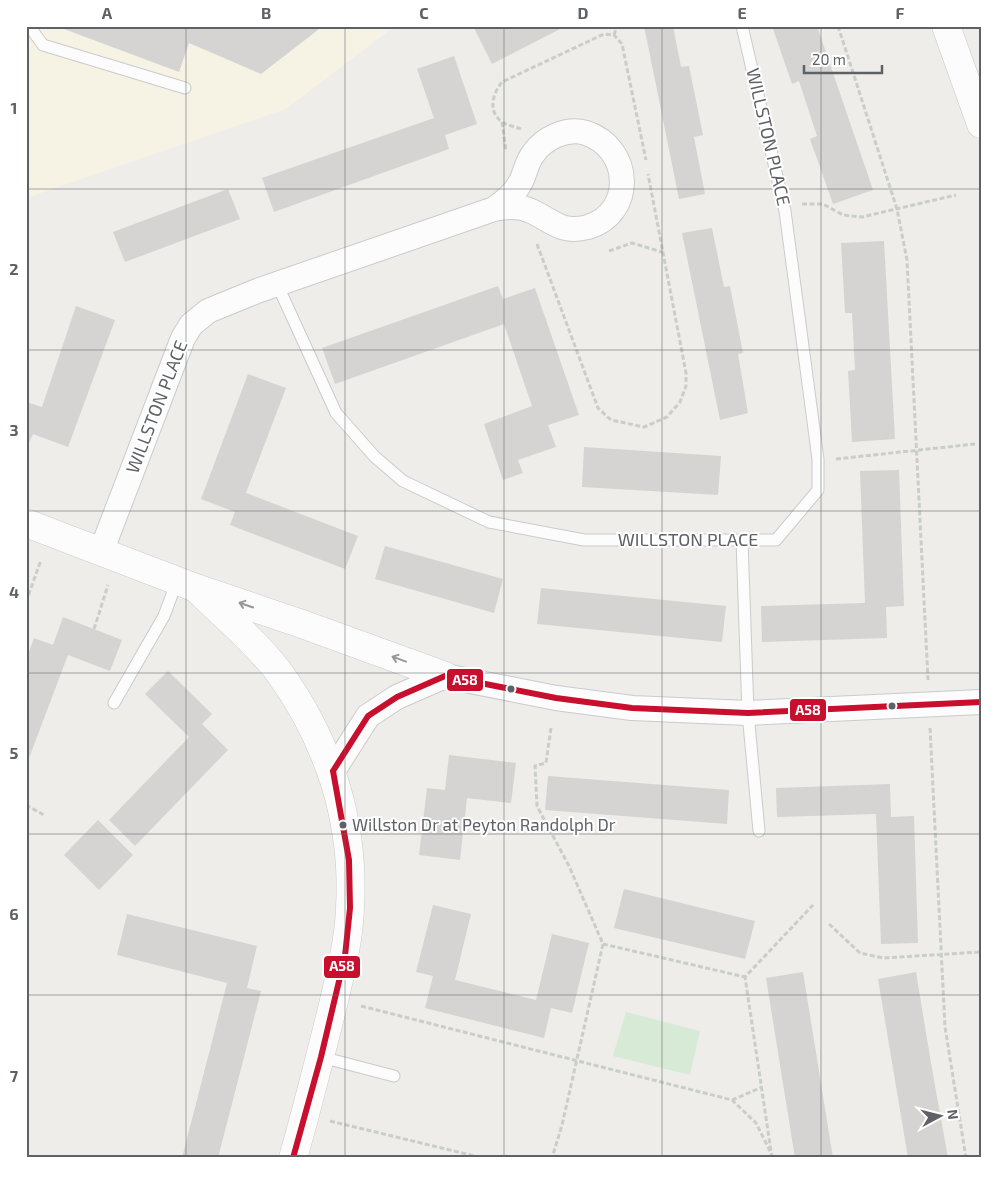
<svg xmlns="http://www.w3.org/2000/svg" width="1007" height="1184" viewBox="0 0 1007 1184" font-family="'Exo 2',sans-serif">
<rect width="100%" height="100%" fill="#eeede9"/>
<path fill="#f6f2e4" d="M26,26H395L286,109L26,198Z"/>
<path fill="#d7ead5" d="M626,1012L700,1031L690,1075L613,1056Z"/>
<path fill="#d5d4d2" d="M56,26H323L261,74L189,43L179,72Z
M478,26H566L492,64L474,28Z
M644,26H673L681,67L689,66L703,135L694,137L705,194L679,199Z
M772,26H817L873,190L833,204L810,139L817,136L799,81L792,84Z
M454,56L477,124L445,135L449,149L274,212L262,178L434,118L417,69Z
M228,189L240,219L125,262L113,232Z
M712,228L724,287L730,286L743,353L738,354L748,413L720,420L682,233Z
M884,241L895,439L852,442L848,371L855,370L852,313H845L841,243Z
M498,286L503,299L535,288L579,415L548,425L556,447L518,460L523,473L503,480L484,424L532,406L504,324L335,384L322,348Z
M76,306L115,320L68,447L33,434L29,443L26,442V402L42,407Z
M248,374L286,388L246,493L358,536L345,569L230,525L235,512L201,499Z
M584,447L721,456L718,495L582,487Z
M899,470L904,606L886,607L887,638L762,642L761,606L865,603L860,471Z
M385,546L503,579L494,613L375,579Z
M541,588L726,606L722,642L537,624Z
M63,617L122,640L110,671L68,655L26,766V660L34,638L53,645Z
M168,671L212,714L202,724L228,750L135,846L109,820L189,737L145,694Z
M449,755L516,763L511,803L467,798L460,860L419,855L427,788L445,790Z
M548,776L729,790L727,824L545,810Z
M890,784L891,817L914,816L918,943L881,944L876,814L777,817L776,788Z
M98,820L133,855L99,890L64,855Z
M624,889L755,921L745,959L614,928Z
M433,905L471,914L455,980L536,1000L552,934L589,943L572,1013L551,1008L544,1038L425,1008L433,976L416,972Z
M127,914L257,946L247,988L261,991L218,1158H182L227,983L117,955Z
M803,972L833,1158H795L766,978Z
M916,972L931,1063L948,1158H908L878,979Z"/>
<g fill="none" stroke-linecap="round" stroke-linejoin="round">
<g stroke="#cacbcb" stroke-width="13">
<path id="service" d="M29,26L43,45L185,88
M277,284L336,413L375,457L403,481L489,522L584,540H776L818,490V459L785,211L742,26
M742,540L748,713L759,831
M114,703L164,616L177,581
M321,1057L394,1076"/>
</g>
<g stroke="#cacbcb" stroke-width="26">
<path id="minor" d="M101,552L183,338L191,325L208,311L257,291L494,209C503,203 513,195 519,185C525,176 526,163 533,154C544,138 567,127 586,133C632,148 635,213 588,227C561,234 553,221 531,211C519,205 507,207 494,209
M333,771L368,716L397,697L445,676L556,698L632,708L748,713L981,702"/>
</g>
<g stroke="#cacbcb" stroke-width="29">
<path id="tertiary" d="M26,523L196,588L302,624L445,676
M196,588C223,615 255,641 278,671C329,741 355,822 350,908C349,940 341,970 334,1001C321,1053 308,1106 293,1158"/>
</g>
<g stroke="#c9c9ca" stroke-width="29">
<path id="secondary" d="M946,26L981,124"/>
</g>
<path stroke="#cacecb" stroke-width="3" stroke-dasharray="5 2.5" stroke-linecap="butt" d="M838,26L897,209L907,260L928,680
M614,35L617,26
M502,122L506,151
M521,129C515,127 507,125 502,122C487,111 493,93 502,82L604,34L614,35L622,44L646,160
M802,204H823L843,215L862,217L956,195
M537,244L598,408L611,420L644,427L667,417L680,402L686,386V373L648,174
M609,251L632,243L662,252
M836,459L975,444
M26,602L41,560
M94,629L108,585
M551,728L546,763L535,766L537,806L569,866L603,944L562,1125L552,1158
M930,728L945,1027L966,1158
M26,805L44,815
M829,924L860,953L883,958L981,952
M603,944L745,977
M361,1006L732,1100L756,1123L771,1153
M732,1100L762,1087
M330,1121L483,1158
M772,1158L745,977L813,905"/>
<use href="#service" stroke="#fcfcfc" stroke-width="11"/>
<use href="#minor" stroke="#fcfcfc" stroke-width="24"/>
<use href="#tertiary" stroke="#fcfcfc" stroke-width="28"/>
<use href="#secondary" stroke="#fcfcfc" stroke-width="28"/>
<g stroke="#fff" stroke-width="10">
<path id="bus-1" d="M333,771L368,716L397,697L445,676L556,698L632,708L748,713L981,702
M293,1158L321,1057L345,956L350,908L349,860L333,771"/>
</g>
<use href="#bus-1" stroke="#c8102e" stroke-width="6"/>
</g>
<defs><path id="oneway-shaft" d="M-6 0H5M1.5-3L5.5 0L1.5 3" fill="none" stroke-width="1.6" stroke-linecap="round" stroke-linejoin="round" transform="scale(1.25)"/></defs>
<g stroke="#95989b">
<use href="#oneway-shaft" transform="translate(246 605) rotate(-161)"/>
<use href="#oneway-shaft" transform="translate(399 659) rotate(-160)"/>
</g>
<path fill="none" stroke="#5e6267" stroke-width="1" stroke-opacity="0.55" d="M186,26V1158M345,26V1158M504,26V1158M662,26V1158M821,26V1158M26,189H981M26,350H981M26,511H981M26,673H981M26,834H981M26,995H981"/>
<g fill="#5e6267" stroke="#fff" stroke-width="2">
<circle cx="511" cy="689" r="4.5"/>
<circle cx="892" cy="706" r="4.5"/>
<circle cx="343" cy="825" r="4.5"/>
</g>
<g text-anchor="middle" stroke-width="4" stroke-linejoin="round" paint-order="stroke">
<g font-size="17" fill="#5e6267" stroke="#fff" text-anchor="start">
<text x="352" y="831">Willston Dr at Peyton Randolph Dr</text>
</g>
<g font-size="18" fill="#5e6267" stroke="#fff">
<text transform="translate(768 137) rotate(77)" y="6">WILLSTON PLACE</text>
<text transform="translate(157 407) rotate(-69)" y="6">WILLSTON PLACE</text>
<text x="688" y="546">WILLSTON PLACE</text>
</g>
</g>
<g stroke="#fff" stroke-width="2">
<rect x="446" y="668" width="38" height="24" rx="5" fill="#c8102e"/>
<rect x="789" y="698" width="38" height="24" rx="5" fill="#c8102e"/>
<rect x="323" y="955" width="38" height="24" rx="5" fill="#c8102e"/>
</g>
<g font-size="14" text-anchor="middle" font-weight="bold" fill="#fff">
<text x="465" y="685">A58</text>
<text x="808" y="715">A58</text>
<text x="342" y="971">A58</text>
</g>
<rect width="1007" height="1184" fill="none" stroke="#ffffff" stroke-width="55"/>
<g transform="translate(940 1116) rotate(83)" stroke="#ffffff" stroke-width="4" paint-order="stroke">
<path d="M0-4L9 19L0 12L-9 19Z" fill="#5e6267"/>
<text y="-8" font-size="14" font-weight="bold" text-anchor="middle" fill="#5e6267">N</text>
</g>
<path d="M804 65v8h78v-8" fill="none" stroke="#5e6267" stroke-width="2.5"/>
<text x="812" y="65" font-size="15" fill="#5e6267" stroke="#ffffff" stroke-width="4" paint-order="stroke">20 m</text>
<rect x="28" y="28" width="952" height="1128" fill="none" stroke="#5e6267" stroke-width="2"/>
<g font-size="16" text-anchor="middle" font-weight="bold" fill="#5e6267">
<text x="107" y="19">A</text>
<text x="266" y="19">B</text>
<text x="424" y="19">C</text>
<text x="583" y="19">D</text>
<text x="742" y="19">E</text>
<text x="900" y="19">F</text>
<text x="14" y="114">1</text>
<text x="14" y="275">2</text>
<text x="14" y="436">3</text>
<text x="14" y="598">4</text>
<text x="14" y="759">5</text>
<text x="14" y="920">6</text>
<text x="14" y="1082">7</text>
</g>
</svg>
